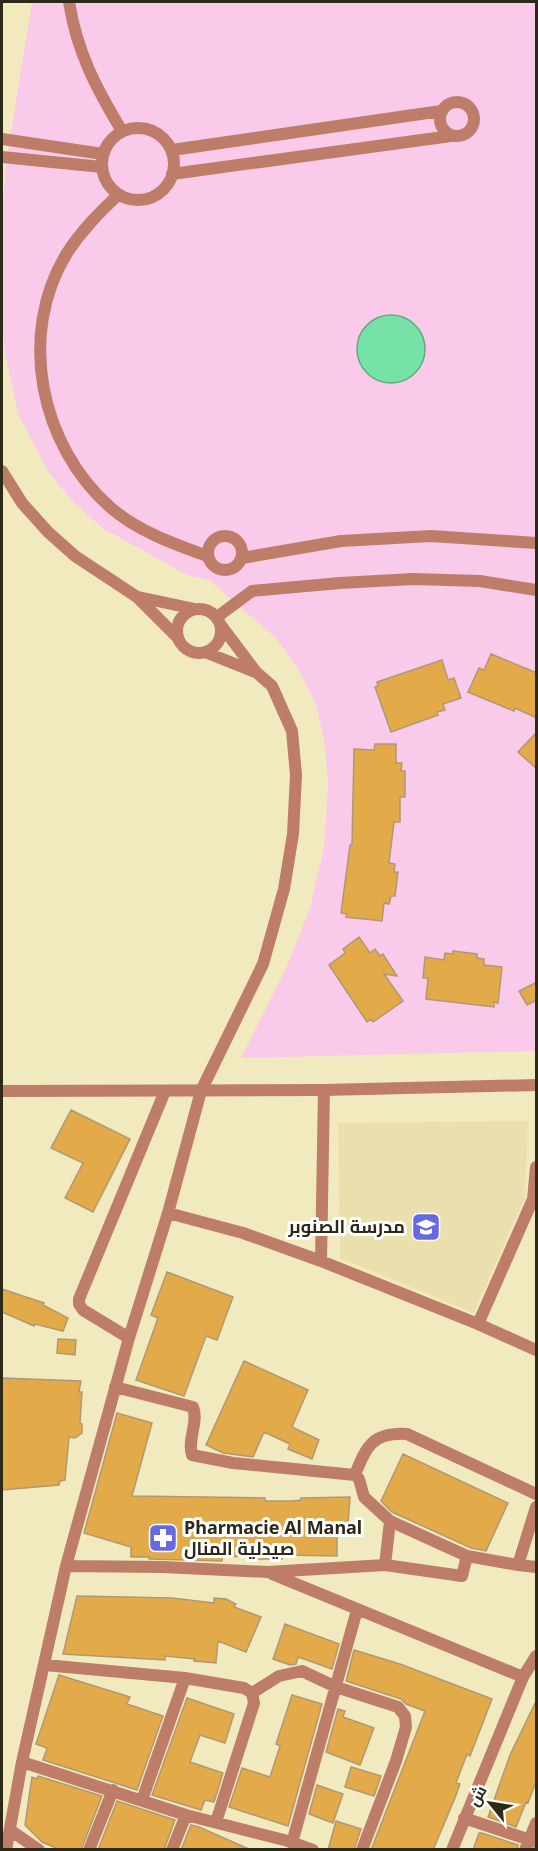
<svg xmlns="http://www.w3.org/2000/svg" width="538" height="1851" viewBox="0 0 538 1851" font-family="'Noto Sans',Cairo,sans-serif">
<rect width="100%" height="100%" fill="#f2eabf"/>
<path fill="#eae0ad" d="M528,1121L525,1197L474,1313L340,1258L338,1123Z"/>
<path fill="#facaeb" d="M32,2H536V1051L241,1058L287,966L310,908L324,848L328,787L325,744L316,704L298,669L276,638L209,580L187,575L104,529L75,504L49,473L18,414L5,353L2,321V211L7,157Z"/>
<path fill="#77e2a7" stroke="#60aa7c" stroke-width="1.5" d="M357 349a34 34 0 1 1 68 0a34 34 0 1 1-68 0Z"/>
<path fill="#e3aa49" stroke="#af9875" stroke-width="1.5" d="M491,654L537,673V718L515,708L514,711L468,692L479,668L484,670Z
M442,660L448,680L454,678L461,698L443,704L445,710L437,712L438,715L391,732L375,687L378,686L377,682Z
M537,732V769L518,752Z
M375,744H396V763H402L401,771H405V797H400V822H394L389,863L395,864L394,872H398L395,896H391L389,904L384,903L382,921L346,917L347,914L341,913L350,845H352L354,749L374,750Z
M359,937L370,953L375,949L380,956L383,954L397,976L384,974L403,1001L373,1022L371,1019L367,1022L329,965L345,953L343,949Z
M453,951L477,954V958L484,959V965L502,967L498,1003L494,1002V1007L426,999L428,978H423L425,957L444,960L445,953L453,954Z
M537,982V1000L527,1005L519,991Z
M71,1110L130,1139L93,1212L65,1198L83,1163L51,1148Z
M167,1272L233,1297L217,1340L206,1336L184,1396L136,1380L158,1318L151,1315Z
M2,1289L44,1303L43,1305L68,1318L63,1331L35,1324L34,1326L2,1312Z
M58,1339L76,1340L75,1355L57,1353Z
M244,1361L308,1390L292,1427L319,1440L312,1459L288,1449L290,1444L264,1432L253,1457L223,1453L206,1445Z
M2,1378L81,1381L79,1392H82L80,1423L82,1424V1433L75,1438L69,1437L65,1480L60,1481L59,1485L2,1490Z
M117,1413L152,1423L132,1496L265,1498V1501H293L301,1500V1498L350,1497L348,1524H337V1556L282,1555V1559H255V1556L222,1557V1561L149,1559V1557H131V1547L84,1533Z
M403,1454L508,1503L486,1551L471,1548L392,1512L381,1501Z
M77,1596L172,1598L214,1603V1598L226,1599L236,1604L234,1607L261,1617L246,1652L218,1641L216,1663L194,1661L195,1659L165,1656V1660L63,1654Z
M285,1624L339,1644L332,1669L298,1657L296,1664L290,1665L273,1659Z
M354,1650L400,1664L492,1699L470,1756L467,1754L456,1783L460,1784L455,1798L433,1850H371L425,1711L406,1704L401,1699L346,1681Z
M59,1675L130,1697L127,1704L163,1716L137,1790L43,1760L47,1748L36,1744Z
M292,1695L322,1704L288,1826L229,1807L242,1768L270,1777L280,1746L276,1744Z
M187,1698L234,1714L225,1743L200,1735L190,1762L223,1773L214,1802L205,1800L201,1810L152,1795Z
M537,1699V1779L528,1803L526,1802L516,1827L488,1817L510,1755Z
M338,1709L345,1711L343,1717L374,1728L360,1765L326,1752Z
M351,1767L381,1776L374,1796L345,1787Z
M38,1776L102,1796L81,1850H61L42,1842L25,1825L32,1777L37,1779Z
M317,1785L343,1794L333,1823L309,1814Z
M117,1801L175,1820L164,1850H98Z
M336,1821L361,1829L354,1850H328Z
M191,1825L199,1827L251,1850H181Z
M479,1833H482L518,1845L517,1850H473Z"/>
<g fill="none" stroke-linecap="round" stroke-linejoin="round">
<path stroke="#bd7d69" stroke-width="12" d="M69,2C77,52 96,88 122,131
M440 119a17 17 0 1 1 34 0a17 17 0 1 1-34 0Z
M102 164a36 36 0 1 1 72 0a36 36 0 1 1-72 0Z
M2,139L103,154
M172,150L441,111
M2,157L102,167
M172,174L451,136
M118,195C99,213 82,230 67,253C17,334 40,445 110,507C137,531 174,544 207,556
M2,471L22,503L48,532L75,556L137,597L178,638
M208 553a17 17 0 1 1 34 0a17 17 0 1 1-34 0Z
M242,558L341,541L431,536L536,543
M138,597L195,609
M177 631a22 22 0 1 1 44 0a22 22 0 1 1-44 0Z
M217,617L252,591L340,583L413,579L480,581L536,590
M205,652L255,672
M168,1213L243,1233L321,1261L478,1324L536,1350
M321,1261L324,1090
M478,1324L533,1199L536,1167
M129,1338L83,1310L79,1304V1299L165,1091
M115,1387L193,1407C199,1422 187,1439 192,1455L233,1463L355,1475C366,1446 373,1432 407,1434L536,1494
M355,1475L359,1479L364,1497L390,1521L467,1556
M385,1565L390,1521
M518,1565L536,1507
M66,1566L163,1567L268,1572L385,1565L462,1576L467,1556L518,1565L536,1567
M272,1574L523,1677
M45,1665L185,1678L244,1688L252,1693L254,1703L216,1822
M252,1693L279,1676L302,1671L336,1687L398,1707L405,1716L406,1727L396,1761L362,1850
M22,1762L186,1815L288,1841L313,1850
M142,1800L185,1678
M464,1818L536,1842
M10,1830L39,1850
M292,1843L357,1610
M6,1850L22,1762L66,1566L129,1338L168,1213L201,1091L263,964L284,889L293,834L296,775L292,731L272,686L256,672L220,624
M89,1850L113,1790
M172,1850L186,1815
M452,1850L523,1677L536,1656
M525,1850L536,1823"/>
<path stroke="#bd7d69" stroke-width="12" d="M2,1091L324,1090L536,1085"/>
</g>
<defs>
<g id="school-square" transform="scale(1.5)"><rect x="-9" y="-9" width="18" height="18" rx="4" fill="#6669e2" stroke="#fff"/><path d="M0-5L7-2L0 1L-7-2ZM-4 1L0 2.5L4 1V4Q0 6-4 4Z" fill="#fff"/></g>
<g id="pharmacy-square" transform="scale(1.5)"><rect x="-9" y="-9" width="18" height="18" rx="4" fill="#6669e2" stroke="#fff"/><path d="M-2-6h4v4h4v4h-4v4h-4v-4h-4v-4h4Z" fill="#fff"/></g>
</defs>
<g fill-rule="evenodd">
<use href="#school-square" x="426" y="1227"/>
<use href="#pharmacy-square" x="163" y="1538"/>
</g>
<g text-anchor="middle" stroke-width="6" stroke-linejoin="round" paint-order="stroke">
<g font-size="18" font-weight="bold" fill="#2c2919" stroke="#fff" text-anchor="end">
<text x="405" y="1233">مدرسة الصنوبر</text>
<text x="184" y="1534" text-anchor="start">Pharmacie Al Manal<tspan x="184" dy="21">صيدلية المنال</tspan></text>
</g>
</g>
<rect width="538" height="1851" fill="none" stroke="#2c2919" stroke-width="6"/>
<g transform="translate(490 1803) rotate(300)" stroke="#ffffff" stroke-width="4.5" paint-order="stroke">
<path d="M0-4.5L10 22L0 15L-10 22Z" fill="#2c2919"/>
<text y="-9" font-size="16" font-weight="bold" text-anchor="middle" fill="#2c2919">ش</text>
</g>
</svg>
